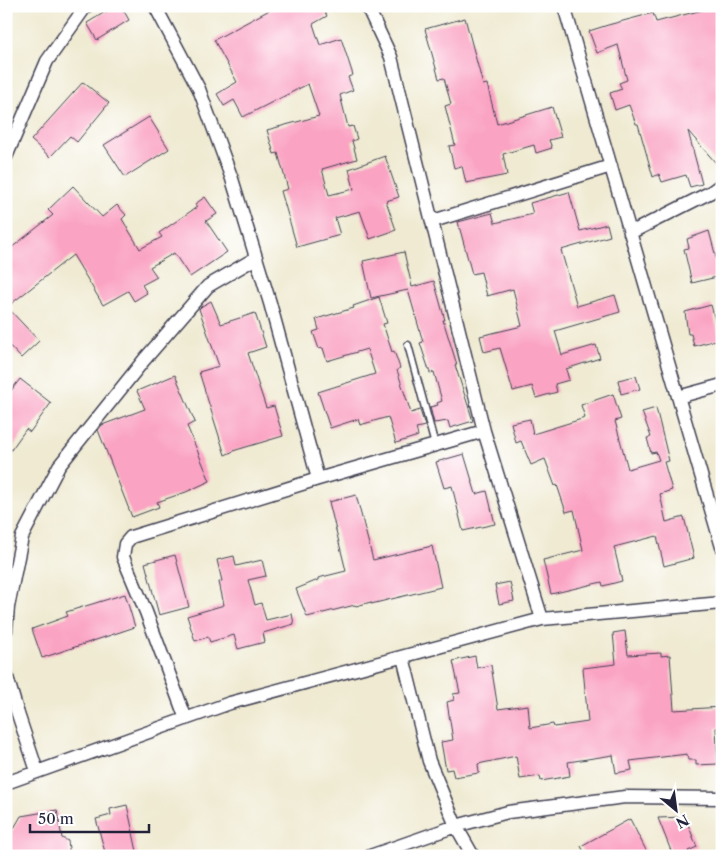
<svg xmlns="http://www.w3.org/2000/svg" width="728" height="862" viewBox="0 0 728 862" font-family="'Libre Caslon Text',serif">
<rect width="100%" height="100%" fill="#fff"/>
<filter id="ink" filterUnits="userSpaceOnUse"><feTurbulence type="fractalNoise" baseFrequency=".02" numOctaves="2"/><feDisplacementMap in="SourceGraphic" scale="10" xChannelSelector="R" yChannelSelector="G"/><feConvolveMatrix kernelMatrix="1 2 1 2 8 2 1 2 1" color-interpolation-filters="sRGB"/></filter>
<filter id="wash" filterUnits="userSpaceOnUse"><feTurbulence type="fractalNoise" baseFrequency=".0096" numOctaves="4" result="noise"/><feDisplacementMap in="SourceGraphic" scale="20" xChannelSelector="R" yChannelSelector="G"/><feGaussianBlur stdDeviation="1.12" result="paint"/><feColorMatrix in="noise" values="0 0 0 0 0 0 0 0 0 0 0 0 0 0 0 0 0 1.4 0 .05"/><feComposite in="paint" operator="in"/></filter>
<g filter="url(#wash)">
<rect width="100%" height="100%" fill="#efead1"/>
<g id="blocks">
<path fill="#faa3c3" d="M115,6H121L129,20L97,40L87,23Z
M277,6H322L327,16L313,24L320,45L341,38L353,75L348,77L353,90L340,95L348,127L353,126L357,139L352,141L357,159L322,169L329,195L354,189L349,169L385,156L399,197L386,201L396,230L370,239L360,211L335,218L340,235L297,247L281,191L288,189L278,153L274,154L267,130L319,116L308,84L243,117L234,100L224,106L217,94L237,82L214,40Z
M718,6H722V170L688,131L702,184L690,187L686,175L662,182L659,174L653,177L638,124H636L629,105L615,110L610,93L622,89L619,83L627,80L618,45L597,53L589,31L608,25L653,13L656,22Z
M465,18L483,85L487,84L497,124L552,107L561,137L549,140L552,148L536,153L534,145L503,154L507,175L466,183L462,166L454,168L449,146L455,145L445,106L451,104L444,78L439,79L425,29Z
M83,82L109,103L77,142L70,136L50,157L31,140Z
M149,117L169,149L125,177L104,145Z
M73,186L102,217L117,205L126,215L122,219L140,249L162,237L159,233L197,207L195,204L205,197L217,214L206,221L227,252L190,277L174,253L150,267L157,277L142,285L147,293L134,301L128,291L103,305L73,255L7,307L39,341L21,358L6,342V252L53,215L48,210Z
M569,192L580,231L607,224L610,236L561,250L577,306L615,295L620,312L555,331L562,355L596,345L600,358L566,369L569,380L555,384L557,392L536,398L532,386L513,391L500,348L484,352L480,336L522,326L513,289L487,296L481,272L472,274L458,222L492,213L495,223L533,214L530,203Z
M709,231L721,276L692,283L684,249L689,248L687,239Z
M404,252L412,287L434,281L445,320H443L457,365H455L473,421L450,428L448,421L434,423L430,407L438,405L437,403L442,401L434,372L430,373L420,343L423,342L421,335L408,290L371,298L363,261Z
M379,297L387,323L383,324L392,352L394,351L400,368L397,370L411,413L420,410L425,426L416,428L418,436L396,443L388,417L360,425L358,419L330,428L318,392L375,374L367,349L327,361L323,348L319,349L313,332L319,330L316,319L354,308L353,306Z
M211,301L221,324L255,313L266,347L248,353L266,408L274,406L283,436L236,450L225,455L199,372L219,366L199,309L202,306Z
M711,305L720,339L694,346L691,334H688L685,312Z
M175,375L195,422L187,426L210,481L186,492L157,502L159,507L132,517L98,430L102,425L145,409L137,391Z
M636,376L640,389L621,394L618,380Z
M20,379L51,403L30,432L26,429L6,457V397Z
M613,394L621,419L615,421L628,469L659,460L656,452L651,453L647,438L651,437L642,412L656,408L669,461L664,462L672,490L660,494L666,522L684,517L694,558L664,566L657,536L614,547L622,581L603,586L602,582L551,594L543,560L583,550L574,510L566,512L557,485L555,486L545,459L531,465L521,441L516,443L511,423L530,419L533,434L585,418L581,405Z
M464,454L476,494L487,491L495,524L463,531L452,486L444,488L436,462Z
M356,495L373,560L432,546L441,587L371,604V602L356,606L355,605L307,617L296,589L318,580V578L346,571L329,502Z
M175,555L189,607L159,615L145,563Z
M234,556L236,566L262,560L266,576L248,580L255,605L261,603L266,620L292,614L294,624L263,633L265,642L238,649L234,635L210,642L208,637L195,641L187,616L224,605L219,582L222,581L217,560Z
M510,582L514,601L499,604L495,585Z
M125,594L135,627L42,658L32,629L68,616L66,612Z
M625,631L628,655L661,653V656L670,655L674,710L722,707V728H716L718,764L696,765V760H688L687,754L630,761L632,770L616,773L613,755L568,762L570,776L541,781L540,776L520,779L516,756L478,764L479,773L454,777L452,769L446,770L441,742L453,740L447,702L454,700L453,694L460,693L453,661L475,656L477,668L491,665L498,709L528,705L530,728L553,724L554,727L588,722L583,668L616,664L613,633Z
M127,805L138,856H106L96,819L111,815L110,809Z
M57,810L62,838L68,841L70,856H6V842L21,816Z
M685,817L697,847L688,851L690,856H673L658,818Z
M630,819L649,856H586L581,846Z"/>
</g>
</g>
<g filter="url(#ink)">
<use href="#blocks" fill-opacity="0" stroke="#414052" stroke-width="1"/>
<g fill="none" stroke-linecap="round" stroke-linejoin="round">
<g stroke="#414052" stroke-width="9">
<path id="lane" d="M408,345L435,445"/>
</g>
<g stroke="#414052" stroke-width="15">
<path id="street" d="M155,6L199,89L232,179L270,303L318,479
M367,6L391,57L484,431L542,619
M564,6L722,547
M6,157L47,61L86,6
M433,221L611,166
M630,233L711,192L722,184
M678,397L722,385
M6,631L8,607L22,537L59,466L144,360L208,286L256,258
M403,657L429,761L456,826L473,856
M6,674L18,714L37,771
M186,719L146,612L123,557L125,544L131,537L318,479L484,431
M6,783L230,703L542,619L722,603
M370,856L456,826L508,812L625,797L722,798"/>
</g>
<use href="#lane" stroke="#fff" stroke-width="6"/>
<use href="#street" stroke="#fff" stroke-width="12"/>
</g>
</g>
<rect width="728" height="862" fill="none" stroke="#fff" stroke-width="25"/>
<g transform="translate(676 810) rotate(151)" stroke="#ffffff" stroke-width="4" paint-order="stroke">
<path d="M0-4L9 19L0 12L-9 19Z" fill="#22223b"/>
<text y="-8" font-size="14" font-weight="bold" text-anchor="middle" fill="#22223b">N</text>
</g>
<path d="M30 824v8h119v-8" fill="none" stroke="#22223b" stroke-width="2.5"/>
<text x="38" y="824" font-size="15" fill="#22223b" stroke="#ffffff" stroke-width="4" paint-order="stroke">50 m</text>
</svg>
